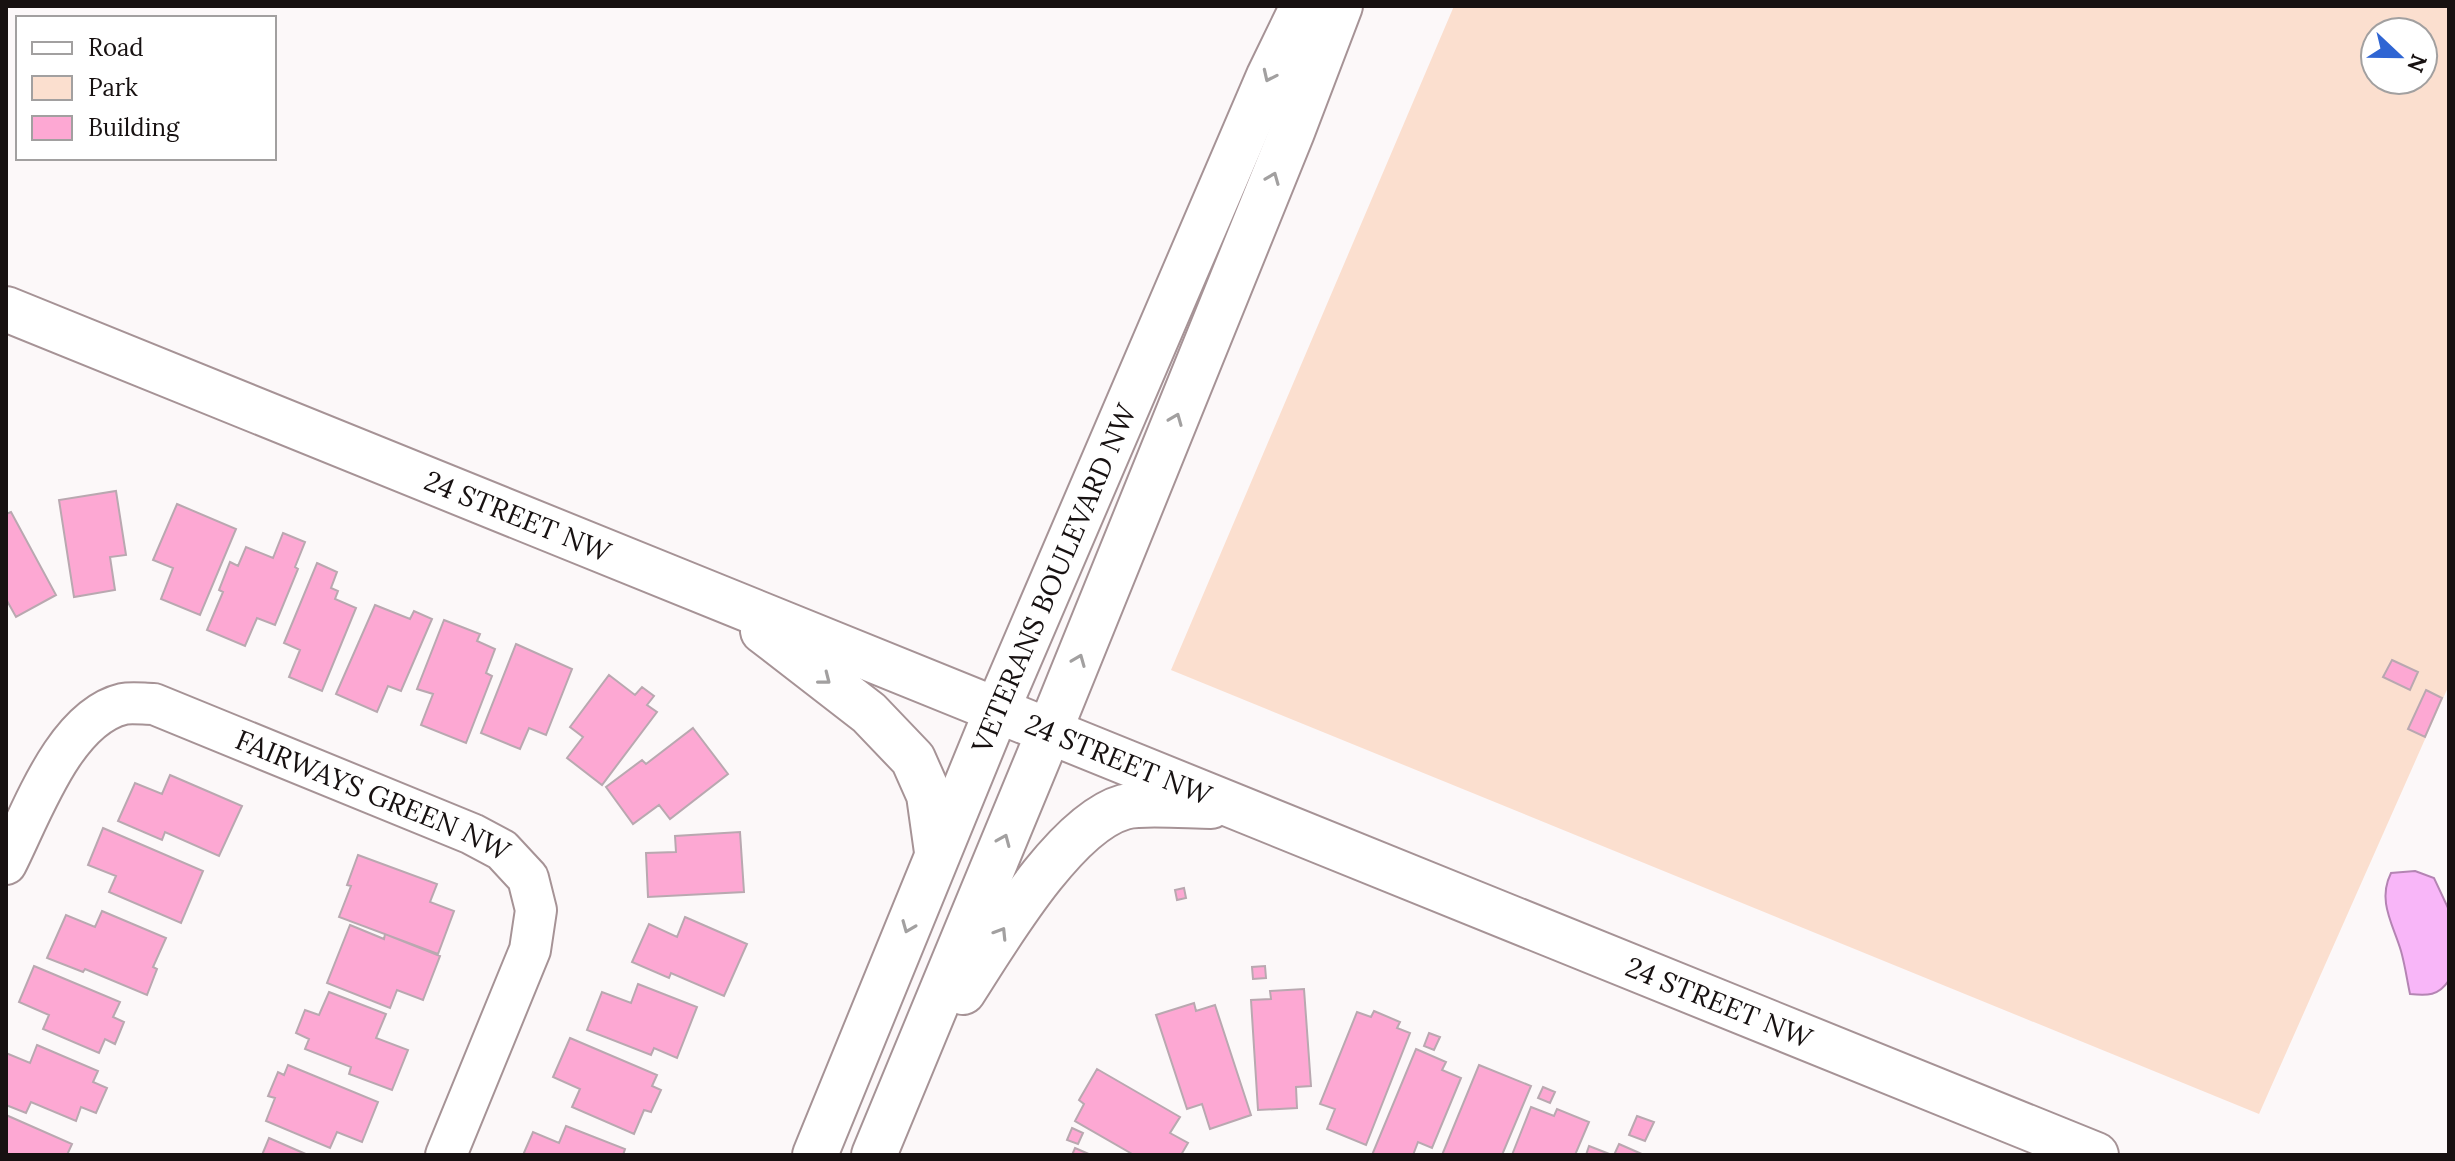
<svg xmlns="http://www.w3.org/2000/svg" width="2455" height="1161" viewBox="0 0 2455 1161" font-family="Lora,serif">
<rect width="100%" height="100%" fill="#fcf8f9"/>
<path fill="#fbdfcf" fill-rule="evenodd" d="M1454,6H2449V685L2259,1114L1171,670ZM2375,32H2423V80H2375Z"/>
<path fill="#f8b6f8" stroke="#b484b3" stroke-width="2" d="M2415,871L2434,878L2449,910V980C2439,996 2427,996 2410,994C2407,980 2405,965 2401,951C2393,924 2377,901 2391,873Z"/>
<path fill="#fda8d3" stroke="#b9a8b0" stroke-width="2" d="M116,491L126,555L110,557L115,590L74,597L59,500Z
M177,504L236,529L200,615L161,599L173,568L153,560Z
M11,512L56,595L16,617L6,599V514Z
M283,533L305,542L295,567L298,569L275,625L257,618L245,646L207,630L223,592L219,590L230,562L238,566L246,547L273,558Z
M317,563L337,572L331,588L338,591L335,599L356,608L322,691L289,677L300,650L284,643Z
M375,605L410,619L414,611L432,619L401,691L388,686L377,712L336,694Z
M444,620L480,634L477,641L495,649L486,673L492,676L466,743L421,725L433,694L417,689Z
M516,644L572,669L546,735L529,728L520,749L481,733Z
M2392,660L2418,672L2410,690L2383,677Z
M609,675L635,695L642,687L654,696L647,705L657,712L602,785L567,758L583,737L570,727Z
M2426,690L2442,698L2425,737L2408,729Z
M693,728L728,774L670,819L659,805L633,824L606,787L642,760L646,764Z
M170,775L242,806L219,856L165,832L162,840L118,821L135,783L162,794Z
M103,828L203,871L181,923L109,892L116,876L88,865Z
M740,832L744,892L648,897L646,853L676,852L675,836Z
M358,855L437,884L430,902L454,911L438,954L339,917L351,886L347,885Z
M1184,888L1186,898L1177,900L1175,890Z
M102,911L166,938L153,967L157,969L147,995L85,969L83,972L47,958L66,915L95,927Z
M685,917L747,944L724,996L671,973L669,978L632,962L649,924L677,937Z
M350,925L384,939L385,934L440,956L423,1000L397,990L390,1008L327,983Z
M34,966L120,1002L113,1017L124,1022L115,1044L105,1039L99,1053L43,1029L49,1015L19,1002Z
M1265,966L1266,978L1253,979L1252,967Z
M638,984L697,1007L677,1058L654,1048L651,1055L587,1030L602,992L631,1003Z
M1304,989L1311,1086L1296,1087L1297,1108L1258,1110L1251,1000L1271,999L1270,991Z
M329,992L386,1014L376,1038L408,1050L392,1090L349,1074L351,1067L305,1049L309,1039L296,1033L305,1010L319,1015Z
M1194,1003L1196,1011L1215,1005L1251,1115L1210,1129L1202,1104L1187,1109L1156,1015Z
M1374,1011L1400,1022L1397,1028L1410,1033L1366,1145L1327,1129L1335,1109L1320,1104L1357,1012L1371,1017Z
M1429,1033L1440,1037L1434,1050L1424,1046Z
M570,1038L657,1075L652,1086L661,1090L651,1112L644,1110L634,1134L572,1107L580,1089L553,1077Z
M37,1045L98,1071L93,1082L107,1088L96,1113L81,1107L76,1121L31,1102L26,1113L6,1105V1053L30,1063Z
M1416,1049L1446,1062L1442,1070L1461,1078L1432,1148L1418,1142L1413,1155H1372Z
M288,1065L378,1102L362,1142L337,1132L330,1148L266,1121L275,1098L268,1096L278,1072L284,1075Z
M1479,1065L1531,1086L1502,1155H1442Z
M1097,1069L1180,1117L1170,1133L1188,1143L1181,1155H1134L1075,1121L1084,1104L1079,1100Z
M1543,1087L1555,1092L1550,1103L1538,1098Z
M1531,1107L1554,1116L1557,1109L1589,1122L1575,1155H1512Z
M6,1115L72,1144L67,1155H6Z
M1637,1116L1654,1122L1645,1141L1629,1135Z
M566,1126L625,1149L623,1155H523L533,1132L559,1143Z
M1072,1128L1083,1133L1078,1144L1067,1140Z
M269,1138L308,1155H262Z
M1619,1144L1644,1155H1614Z
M1589,1146L1612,1155H1586Z
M1075,1148L1091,1155H1072Z"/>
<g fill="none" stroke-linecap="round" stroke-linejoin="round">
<g stroke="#a69396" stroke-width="44">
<g id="street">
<path id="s1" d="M6,864C31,815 64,718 123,704C132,702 144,704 154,704L472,834L502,850L528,878L536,910L530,950L446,1155"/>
</g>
</g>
<g stroke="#a69396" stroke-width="48">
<g id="secondary">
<path id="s2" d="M6,309L2096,1155"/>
<path d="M763,631L869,713L913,759L929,795L937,852"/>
<path d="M963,992C996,941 1064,824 1124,807C1141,802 1190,806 1211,806"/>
<path id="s3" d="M815,1155L997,710L1269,76L1303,6"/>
<path d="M874,1155L1049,732L1292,132L1340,6"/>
</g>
</g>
<use href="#street" stroke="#fff" stroke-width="40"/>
<use href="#secondary" stroke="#fff" stroke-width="44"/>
</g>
<defs><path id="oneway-chevron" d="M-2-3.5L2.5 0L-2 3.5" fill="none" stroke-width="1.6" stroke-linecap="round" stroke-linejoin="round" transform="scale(2)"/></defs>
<g stroke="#a2a0a0">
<use href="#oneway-chevron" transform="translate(1269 76) rotate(115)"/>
<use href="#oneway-chevron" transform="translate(1273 178) rotate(-68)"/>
<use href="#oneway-chevron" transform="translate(1176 419) rotate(-68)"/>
<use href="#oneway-chevron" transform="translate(1079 660) rotate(-68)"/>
<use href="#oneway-chevron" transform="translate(825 679) rotate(38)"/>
<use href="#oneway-chevron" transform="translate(1004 840) rotate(-67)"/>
<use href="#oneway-chevron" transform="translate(908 927) rotate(112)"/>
<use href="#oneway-chevron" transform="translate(1001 933) rotate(-58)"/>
</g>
<g text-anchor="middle" stroke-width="6" stroke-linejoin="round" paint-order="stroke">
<g font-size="28" fill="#171111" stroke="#fff">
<text dy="10" stroke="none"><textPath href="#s2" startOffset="552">24 STREET NW</textPath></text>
<text dy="10" stroke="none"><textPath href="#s3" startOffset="624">VETERANS BOULEVARD NW</textPath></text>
<text dy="10" stroke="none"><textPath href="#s2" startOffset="1200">24 STREET NW</textPath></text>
<text dy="10" stroke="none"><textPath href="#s1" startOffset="472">FAIRWAYS GREEN NW</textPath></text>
<text dy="10" stroke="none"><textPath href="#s2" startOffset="1848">24 STREET NW</textPath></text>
</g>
</g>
<rect width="2455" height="1161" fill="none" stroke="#171111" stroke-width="16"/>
<rect x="16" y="16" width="260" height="144" fill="#ffffff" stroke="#a2a0a0" stroke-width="2"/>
<rect x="32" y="42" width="40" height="12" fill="#ffffff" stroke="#a2a0a0" stroke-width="2"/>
<text x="88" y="56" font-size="24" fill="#171111">Road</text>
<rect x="32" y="76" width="40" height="24" fill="#fbdfcf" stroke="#a2a0a0" stroke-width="2"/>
<text x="88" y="96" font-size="24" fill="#171111">Park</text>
<rect x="32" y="116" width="40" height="24" fill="#fda8d3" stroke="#a2a0a0" stroke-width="2"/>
<text x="88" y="136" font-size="24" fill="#171111">Building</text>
<g transform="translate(2399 56) rotate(112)"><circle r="38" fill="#ffffff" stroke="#a2a0a0" stroke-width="2"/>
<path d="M0-6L14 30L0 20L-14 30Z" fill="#2f65d3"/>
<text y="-12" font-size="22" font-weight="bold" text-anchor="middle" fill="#171111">N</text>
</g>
</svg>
